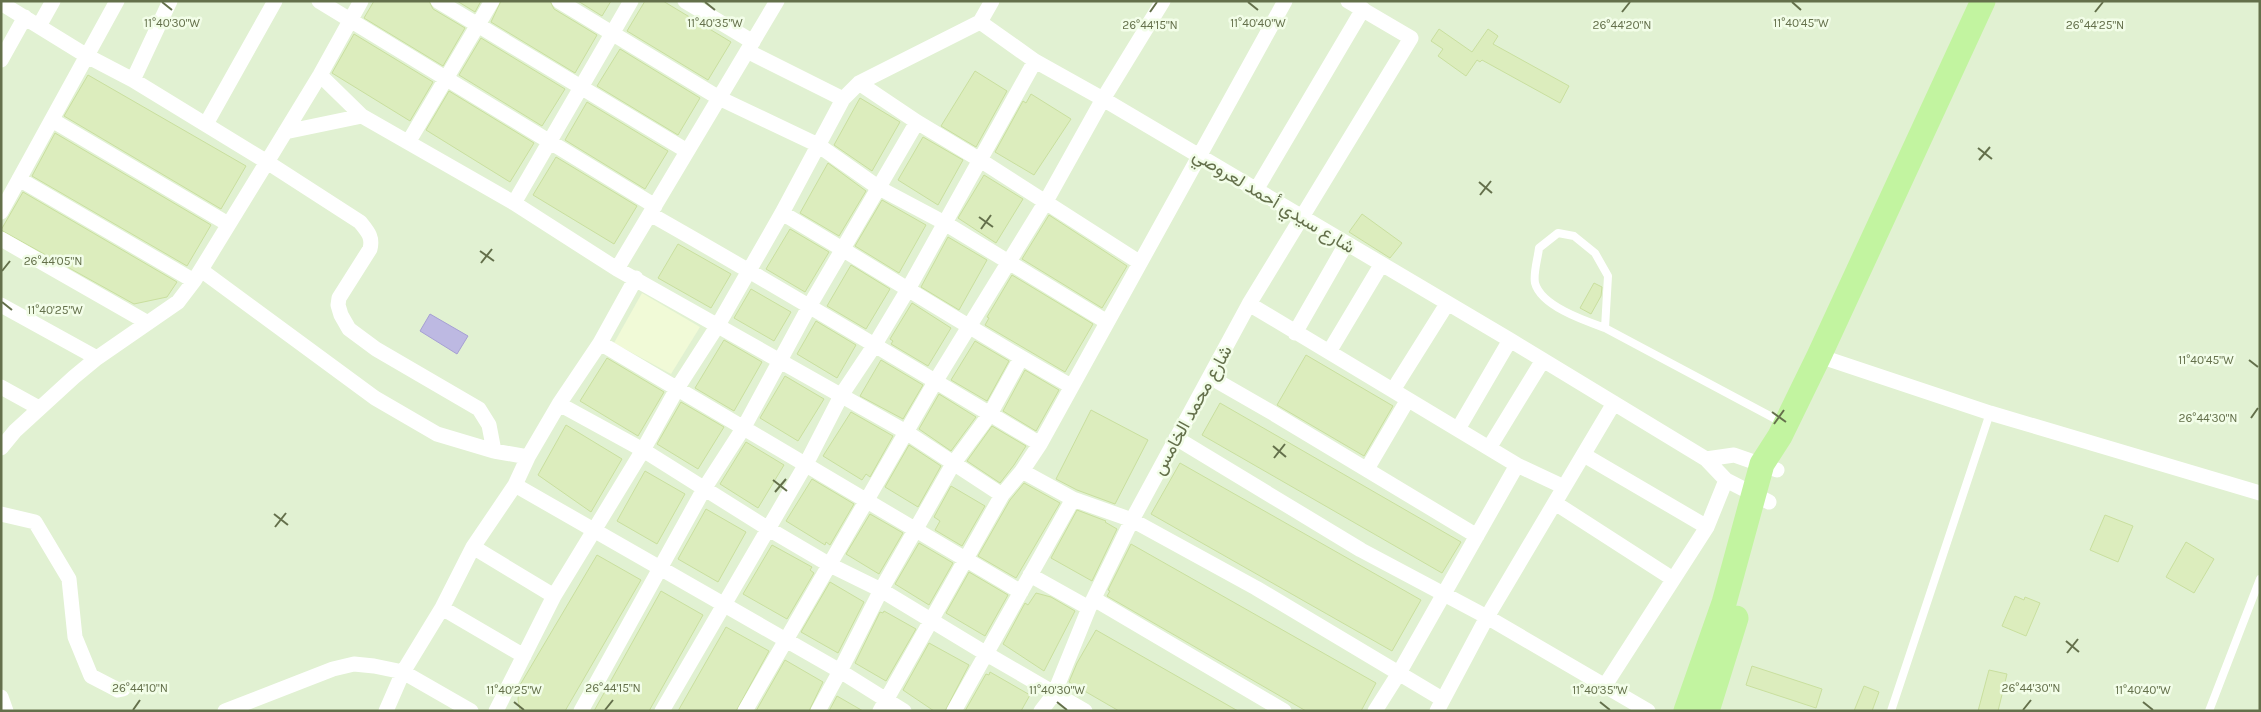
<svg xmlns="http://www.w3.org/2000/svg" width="2261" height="712" viewBox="0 0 2261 712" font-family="Karla,Vazirmatn,sans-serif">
<rect width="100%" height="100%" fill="#edfae3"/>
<path fill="#e1f1d2" d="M1,1H2260V711H1Z"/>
<path fill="#f1fad7" d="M642,293L700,327L671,374L614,343Z"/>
<path fill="#bdb9e2" stroke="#a6a0d3" d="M430,314L468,336L457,354L420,331Z"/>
<path fill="#dcedbd" stroke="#c9df9e" d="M374,1H429L433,9L465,28L443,66L364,18Z
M457,1H481L475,12Z
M501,1H550L554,9L597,35L575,73L491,22Z
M578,1H611L602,16Z
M645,1H663L731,42L708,80L627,31Z
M1439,29L1472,52L1488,29L1498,36L1493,44L1569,86L1560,103L1482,60L1480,62L1477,60L1466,76L1438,56L1443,49L1431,41Z
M354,34L433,82L410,121L332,73Z
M481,38L565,89L542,126L459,75Z
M620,49L700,98L678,135L597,86Z
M975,71L1007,91L976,147L941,126Z
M88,75L246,166L221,209L64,116Z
M449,91L534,143L510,182L426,130Z
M1031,94L1071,119L1034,175L995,152L1023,101L1026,103Z
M860,98L900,122L872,171L834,145Z
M587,102L668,151L645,189L565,140Z
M55,133L211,225L187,266L32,176Z
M923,137L963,160L938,205L898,180Z
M556,157L637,206L614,244L533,195Z
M828,163L866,191L839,236L800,213Z
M984,175L1023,199L996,243L958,218Z
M23,192L177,282L167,297L134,304L1,230Z
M882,200L926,225L899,273L855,246Z
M1362,214L1402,243L1390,258L1349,232Z
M1049,215L1127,266L1102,308L1022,259Z
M790,229L829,252L805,292L766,269Z
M948,237L987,260L959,310L921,287Z
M678,244L731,274L711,308L658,278Z
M851,265L890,289L866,329L827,306Z
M1012,275L1093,324L1065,372L985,325L989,318L987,317Z
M1594,283L1602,287L1601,296L1591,314L1580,308Z
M751,289L791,312L774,341L734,318Z
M912,303L951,328L928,366L891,344L893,341L890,339Z
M816,321L856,345L837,378L797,354Z
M724,340L762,362L734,411L695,388Z
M975,341L1009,361L987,401L951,380Z
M1306,355L1393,406L1364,456L1277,405Z
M607,358L664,392L638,436L580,401Z
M881,360L923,385L903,419L860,396Z
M1025,370L1059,390L1036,431L1003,411Z
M785,376L824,399L798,441L760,418Z
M939,394L976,417L951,451L919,429Z
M681,402L724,427L698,469L657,444Z
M1220,403L1461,542L1442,573L1202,435Z
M1091,410L1148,440L1115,504L1077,490L1056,479Z
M851,412L893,436L870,477L866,474L862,480L823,456Z
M566,425L622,459L591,512L538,475Z
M992,426L1026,446L1014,465L1000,483L967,461Z
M746,442L784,465L758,508L720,484Z
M909,445L941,466L918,507L885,487Z
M1180,463L1421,600L1392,651L1151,514Z
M645,471L685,494L657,544L617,521Z
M812,479L854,504L830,545L826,542L825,545L786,521Z
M1024,483L1060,503L1016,578L978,556L1010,500Z
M951,486L985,506L962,546L935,530L940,521L934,517Z
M706,509L746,532L718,582L678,559Z
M1077,510L1106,521L1105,522L1117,529L1092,581L1051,558Z
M870,514L903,533L879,574L846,554Z
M2105,515L2133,526L2118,562L2090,550Z
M2186,542L2214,559L2194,593L2166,577Z
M919,543L953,563L929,605L895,584Z
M1131,544L1376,683L1361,711H1306L1107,596L1110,591L1108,590Z
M772,545L812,567L810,570L814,573L787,619L743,594Z
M597,555L641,580L565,711H520L518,699L520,685Z
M969,572L1008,595L985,636L946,613Z
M830,582L864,602L838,653L801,632Z
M661,591L703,615L649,711H594Z
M1036,593L1051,597L1075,611L1044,671L1003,644L1025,603L1028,605Z
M2015,596L2024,600L2025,597L2040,603L2026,636L2002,626Z
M884,611L916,629L886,681L855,663L880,612L883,613Z
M726,627L769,651L736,711H678Z
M1096,630L1238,711H1119L1069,682L1077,663Z
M929,643L969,665L945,711H934L903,690Z
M785,660L823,682L809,711H756Z
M1752,666L1822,689L1816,708L1746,685Z
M1989,670L2007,674L1998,711H1978Z
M990,672L1030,695L1021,711H965L986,674L989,675Z
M1864,686L1879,692L1872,711H1854Z
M837,696L863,711H829Z"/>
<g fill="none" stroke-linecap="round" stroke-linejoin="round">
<path stroke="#fff" stroke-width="8" d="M1605,328L1608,276L1595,253L1574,236L1558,233L1539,248C1538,258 1533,273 1535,283C1541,306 1585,321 1605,328L1783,423
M1891,711L1990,413
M2209,711L2260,579"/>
<path stroke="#fff" stroke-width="15" d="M319,1L655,206
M438,1L687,151
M559,1L719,98L818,145L879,188L943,222L1107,322
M685,1L753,42
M1,3L87,56L133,80L267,162L360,222C368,232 373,237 370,249L339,298L338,305L341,315L349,329L376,349L479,409L489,425L494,451
M980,22L1035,61L1103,99L1510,340L1706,459L1726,480L1769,502
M980,22L992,1
M39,26L53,1
M747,51L843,99
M1,60L25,17
M320,75L362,116L514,203L617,269L906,432L1002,495
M133,80L170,1
M859,83L917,122L980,160L1139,262
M52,120L228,224
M206,124L275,1
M285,132L362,116
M409,141L492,1
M19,179L194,281
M1256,190L1363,9
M514,203L631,1
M1,212L117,1
M782,213C879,270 972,331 1071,386
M650,214C781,288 910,366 1040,444
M1,239L148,323
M617,269L777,1
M201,270L375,398L437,434L494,451L528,457
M1249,304L1517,465L1564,487
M1,305L97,358
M1295,333L1346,244
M600,343L1021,592
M1329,352L1381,265
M1819,356L1990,413L2260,493
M1210,377L1271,412L1477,536
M1,387L39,408
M1393,390L1447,304
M559,404L643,450L767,528L830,565L881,590L985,653L1085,711
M1458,429L1510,340
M1176,438L1361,550L1487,617L1648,711
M1,448L15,431L74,377L97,358L178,302L194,281L267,162L320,75L361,1
M1489,448L1543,360
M1584,455L1707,527
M1706,459L1734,455L1777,470
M1367,469L1407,401
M1022,471L1073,499L1132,520L1256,588L1442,699
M515,485L840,671L904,711
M1555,503L1673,579
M1,514L35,522L69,579L75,637L91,676L118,690L123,689
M473,547L554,596
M1030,575L1089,608
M1094,599L1284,711
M442,608L524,656
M1604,687L1707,527L1726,480
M1,697L6,711
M225,711L333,669L354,664L374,666L403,672L471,711
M386,711L403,672L442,608L473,547L515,485L528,457L559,404L600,343L636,278
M496,711L554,596L643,450L678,387L718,325L782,213L843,99L859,83L980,22
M581,711L704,489L744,427L810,305L917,122
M662,711L806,464L842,394L874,346L907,291L1035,61
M745,711L935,382L1045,203L1103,99L1163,1
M818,711L840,671L881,590L953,464L990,414L1021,358
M880,711L1002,495L1022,471L1040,444L1285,1
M954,711L1073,499
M1041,711L1054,694L1089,608L1132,520L1249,304L1411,38L1348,1
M1375,711L1399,673L1517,465
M1437,711L1487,617L1614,403"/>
<path stroke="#c2f4a0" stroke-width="25" d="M1686,711L1724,603L1762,464L1780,436L1819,356L1983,1
M1707,711L1736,618"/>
</g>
<path fill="none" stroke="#64704b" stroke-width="2" d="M162,2L172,10M705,2L715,10M1248,2L1258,10M1792,2L1801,10M1150,12L1157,2M1622,12L1630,2M2095,12L2103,2M1978,148L1992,159M1979,160L1990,147M1479,182L1492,193M1480,195L1491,181M979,217L993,227M981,229L991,215M480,251L494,261M481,263L492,249M2,271L10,261M2,302L12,310M2249,360L2258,367M1772,412L1786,422M2251,418L2258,408M1774,424L1784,410M1273,446L1286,457M1274,458L1285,444M773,480L787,491M775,492L786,479M274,514L288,525M275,527L286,513M2066,641L2079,652M2067,653L2078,639M514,702L524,710M1057,702L1067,710M1600,702L1610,710M2143,702L2153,710M133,710L140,700M605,710L613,700M2023,710L2031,700"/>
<g text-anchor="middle" stroke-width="5" stroke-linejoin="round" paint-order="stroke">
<g font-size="18" fill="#64704b" stroke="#f2fde8">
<text transform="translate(1274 201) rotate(31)" y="6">شارع سيدي أحمد لعروصي</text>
<text transform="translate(1192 410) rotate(-61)" y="6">شارع محمد الخامس</text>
</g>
</g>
<g font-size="12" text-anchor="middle" fill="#64704b" stroke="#f2fde8" stroke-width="5" stroke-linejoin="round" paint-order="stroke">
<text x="172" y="27">11°40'30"W</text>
<text x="715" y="27">11°40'35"W</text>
<text x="1258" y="27">11°40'40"W</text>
<text x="1801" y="27">11°40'45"W</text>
<text x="1150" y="29">26°44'15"N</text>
<text x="1622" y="29">26°44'20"N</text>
<text x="2095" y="29">26°44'25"N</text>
<text x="53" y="265">26°44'05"N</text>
<text x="55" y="314">11°40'25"W</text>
<text x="2206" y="364">11°40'45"W</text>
<text x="2208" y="422">26°44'30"N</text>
<text x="140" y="692">26°44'10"N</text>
<text x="613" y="692">26°44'15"N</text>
<text x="2031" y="692">26°44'30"N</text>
<text x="514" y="694">11°40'25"W</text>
<text x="1057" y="694">11°40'30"W</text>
<text x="1600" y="694">11°40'35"W</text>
<text x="2143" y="694">11°40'40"W</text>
</g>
<rect width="2261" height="712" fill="none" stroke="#64704b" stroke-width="5"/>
</svg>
